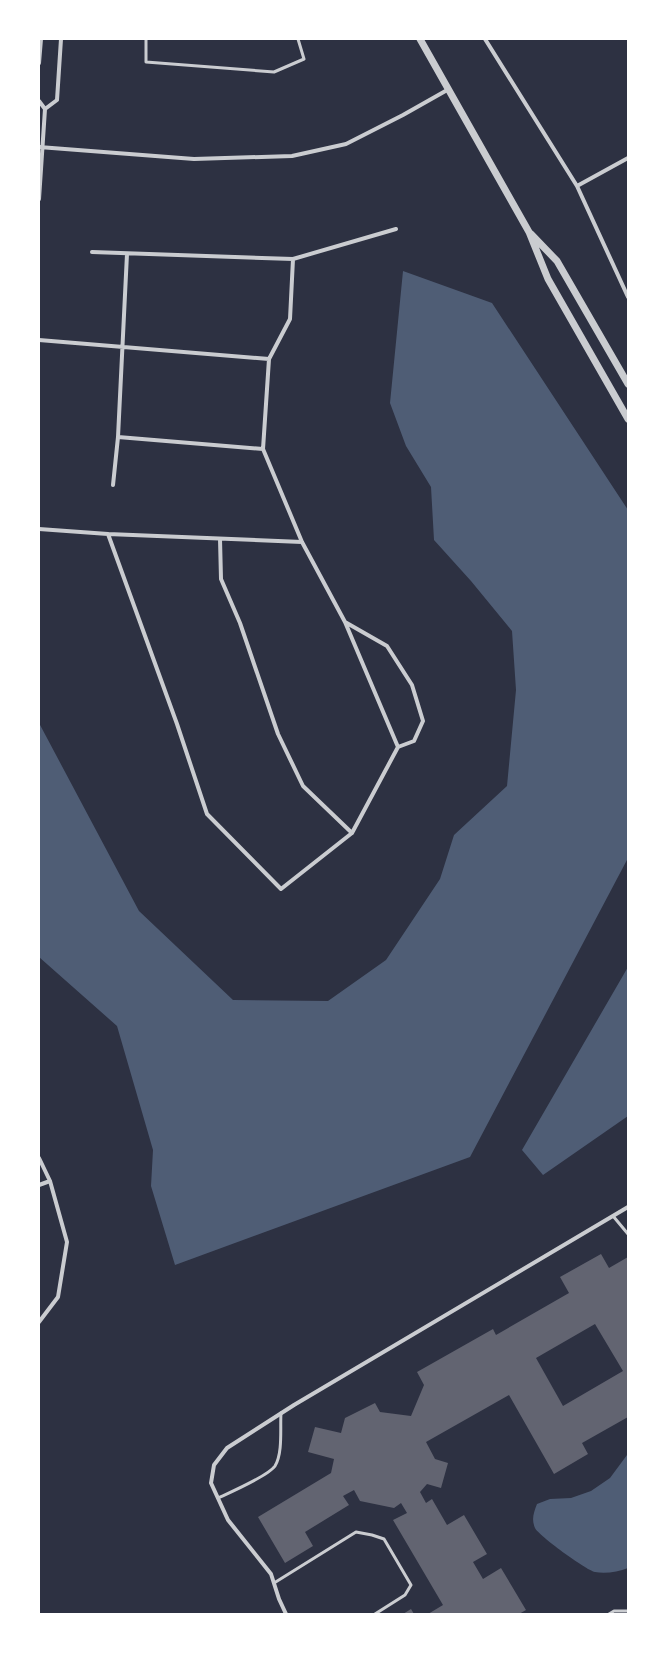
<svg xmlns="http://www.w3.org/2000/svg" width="667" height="1653" viewBox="0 0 667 1653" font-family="'Fira Sans Condensed',sans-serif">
<rect width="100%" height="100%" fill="#2d3142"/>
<path fill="#4f5d75" d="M403,271L492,303L628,510V858L470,1157L175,1265L151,1186L153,1150L117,1026L39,957V723L139,911L233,1000L328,1001L386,960L440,879L454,835L507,786L516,690L512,631L471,581L434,540L431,487L406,446L390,403Z
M628,967V1116L543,1175L522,1150Z
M627,1455H628V1568C618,1572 605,1574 595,1572C586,1570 538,1535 535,1528C531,1519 534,1512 537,1504L550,1499L571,1498L591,1491L610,1478Z"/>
<path fill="#626471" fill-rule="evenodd" d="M601,1254L609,1268L628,1257V1417L582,1443L588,1454L554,1474L509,1395L426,1442L435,1459L448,1463L441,1488L427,1484L420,1492L426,1503L432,1499L447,1525L464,1515L487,1554L473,1562L483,1579L501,1568L526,1610L519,1614H428L443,1605L393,1520L407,1513L401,1503L394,1508L360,1501L354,1490L343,1496L349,1505L305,1532L313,1546L285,1563L258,1517L331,1473L334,1459L308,1452L315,1427L341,1433L345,1418L375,1403L380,1412L411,1416L424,1385L417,1372L493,1329L496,1335L569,1293L560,1277ZM595,1324L623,1371L563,1406L536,1358Z
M411,1609L414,1614H403Z"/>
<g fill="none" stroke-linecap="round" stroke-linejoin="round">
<path stroke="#caccd0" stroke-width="3" d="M146,39V62L274,72L304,59L298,39
M613,1216L628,1234
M218,1498C231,1492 268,1476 275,1466C283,1453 280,1428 281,1413
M274,1583L356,1532L372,1535L384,1539L411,1585L405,1595L375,1614
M609,1614L614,1611H628"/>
<path stroke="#caccd0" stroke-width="4" d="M485,39L577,186L628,297
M39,63L41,39
M39,101L45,109L39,199
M45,109L57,100L61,39
M39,147L194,159L292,156L346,144L403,115L449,89
M577,186L628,158
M92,252L293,259L396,229
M39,340L269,359
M118,437L263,449
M113,485L118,437L127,254
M39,529L108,534L302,542
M108,534L177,724L207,814L281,889L352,833L398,747L345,622L302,542L263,449L269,359L290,319L293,259
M220,539L221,579L240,623L278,734L303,786L352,833
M345,622L387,646L412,685L423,721L414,741L398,747
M39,1158L50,1181L67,1242L58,1297L39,1322
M39,1185L50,1181
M286,1614L279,1599L271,1574L228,1520L211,1483L214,1465L227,1448L294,1405L628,1207"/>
<path stroke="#caccd0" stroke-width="7" d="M420,39L529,232L548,279L628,419
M531,234L557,261L628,384"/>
</g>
<rect width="667" height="1653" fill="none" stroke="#ffffff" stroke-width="80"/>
</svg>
